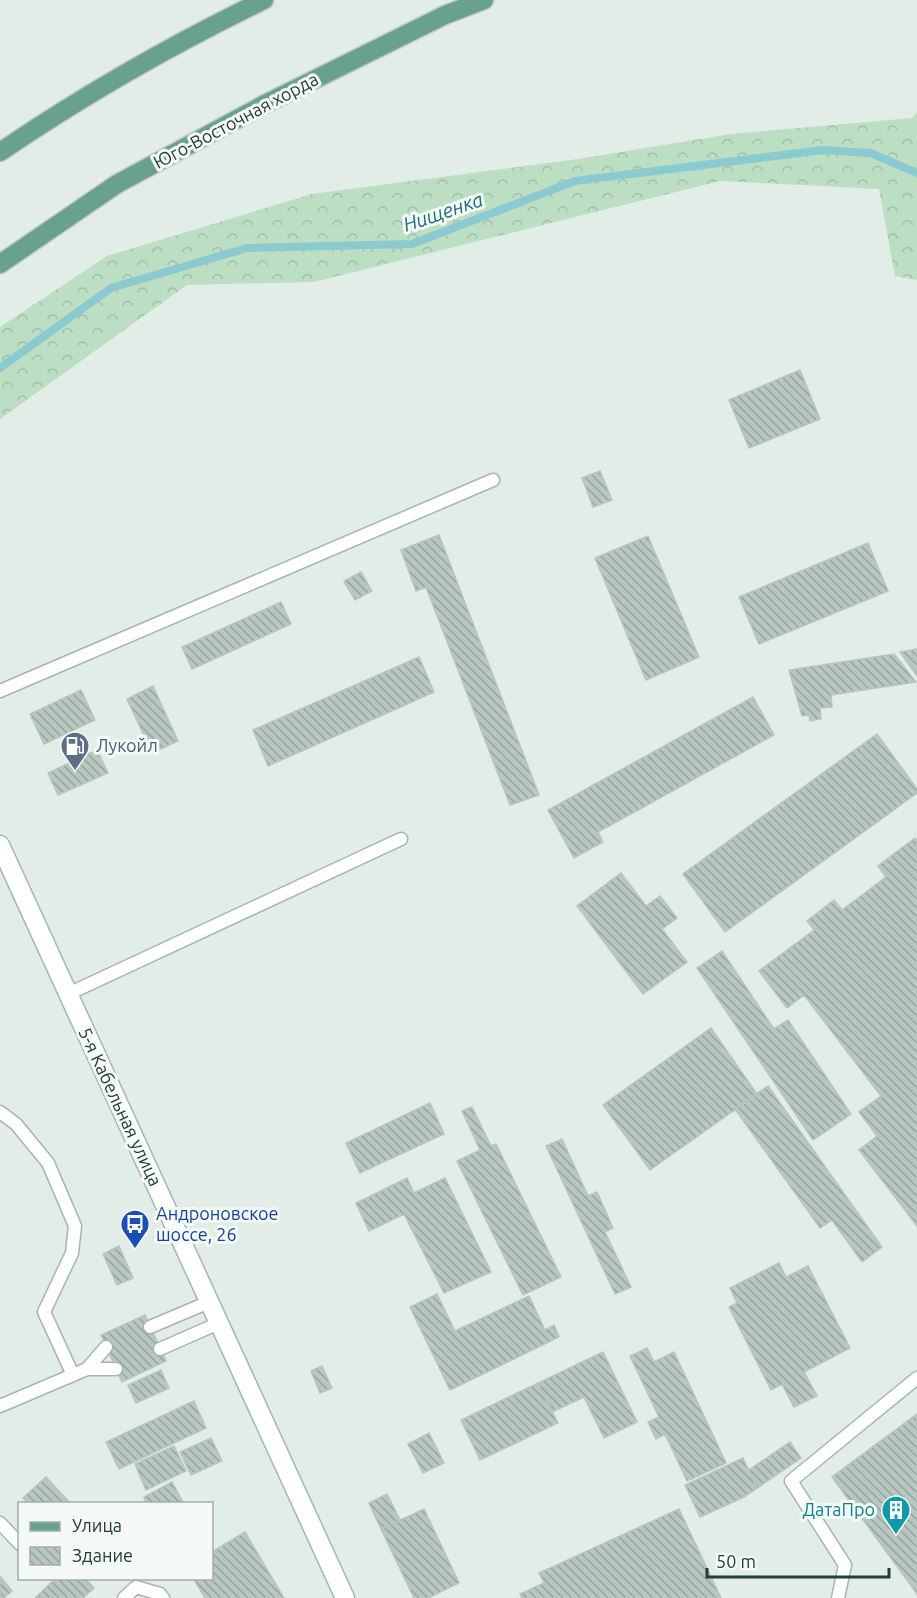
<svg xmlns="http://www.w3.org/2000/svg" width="917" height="1598" viewBox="0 0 917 1598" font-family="Ubuntu,sans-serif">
<defs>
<pattern id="forest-crowns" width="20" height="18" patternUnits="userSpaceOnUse" patternTransform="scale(1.5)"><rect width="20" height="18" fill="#bcdec3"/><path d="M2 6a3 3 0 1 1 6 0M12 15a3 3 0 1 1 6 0" fill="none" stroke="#a1c0a8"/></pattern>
<pattern id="building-back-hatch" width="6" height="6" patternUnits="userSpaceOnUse" patternTransform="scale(1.5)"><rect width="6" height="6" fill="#b8c8c1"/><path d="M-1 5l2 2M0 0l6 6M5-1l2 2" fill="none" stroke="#95a49e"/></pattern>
</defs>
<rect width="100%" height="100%" fill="#e3ede8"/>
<path fill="url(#forest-crowns)" d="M917,112V280L895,276L879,189L720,181L314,282L187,285L0,419V327L107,256L312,194L578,159L731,134L912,118Z"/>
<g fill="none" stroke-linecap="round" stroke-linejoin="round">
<path stroke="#8ccad1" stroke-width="8" d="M0,368L111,288L247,248L412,244L575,181L823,150L871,153L917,173"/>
</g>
<path fill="url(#building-back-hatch)" stroke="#b6c6be" stroke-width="1.5" d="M800,370L820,419L749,448L729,400Z
M600,471L612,500L593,507L582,478Z
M439,535L539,795L510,805L426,587L416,591L401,550Z
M648,536L699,657L646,680L595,558Z
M868,543L888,591L759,644L739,597Z
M361,572L372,591L355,600L344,581Z
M281,602L291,624L192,669L182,647Z
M917,649V676L900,652Z
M894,654L916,682L831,695L832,707L820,708L821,719L810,721L809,715L802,716L789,670Z
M419,657L434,692L268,766L253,730Z
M153,686L178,741L152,753L127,699Z
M81,690L95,720L44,744L30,714Z
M753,697L774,735L598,832L603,842L574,858L548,810Z
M877,734L917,789V793L725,932L683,874Z
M97,750L108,773L58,795L48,773Z
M915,838L917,841V1226L859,1150L877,1136L859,1112L881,1096L804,995L787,1008L759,971L814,930L807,921L834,900L842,910L886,877L878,866Z
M621,873L646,906L660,896L677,918L662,929L687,962L643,994L577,906Z
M722,951L774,1029L788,1020L851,1114L813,1140L697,968Z
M711,1028L757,1094L650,1170L603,1105Z
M768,1086L882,1247L862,1262L832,1220L820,1228L735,1109Z
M430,1103L444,1134L360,1173L346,1143Z
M472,1107L491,1146L496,1144L561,1277L523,1295L457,1161L480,1150L462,1111Z
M562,1139L588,1196L597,1192L613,1228L605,1232L631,1287L615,1294L546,1146Z
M407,1178L414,1193L445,1178L491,1272L444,1293L404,1214L369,1231L356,1203Z
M119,1246L133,1278L117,1285L103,1254Z
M779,1263L786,1277L808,1266L850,1348L804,1372L817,1396L794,1407L782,1384L771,1390L729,1307L737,1303L730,1288Z
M437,1294L455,1331L529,1296L545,1330L554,1325L559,1337L450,1390L410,1307Z
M145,1315L166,1361L122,1382L101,1335Z
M647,1348L654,1362L674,1352L726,1463L687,1481L665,1434L656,1439L648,1422L659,1417L630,1356Z
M603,1352L637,1422L604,1438L584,1397L552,1412L538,1383Z
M322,1366L332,1388L320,1393L311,1371Z
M161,1370L169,1388L136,1403L128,1385Z
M538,1383L558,1423L480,1460L461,1420Z
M194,1401L206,1428L119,1469L106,1442Z
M917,1414V1594L832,1477Z
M429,1433L444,1463L423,1473L408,1444Z
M211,1438L222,1461L191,1475L180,1452Z
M790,1442L801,1458L757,1488L749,1470Z
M174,1446L186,1471L146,1490L135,1464Z
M743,1458L757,1488L744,1497L700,1517L685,1485Z
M46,1477L71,1504H29L23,1498Z
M172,1482L184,1504H147L144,1497Z
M387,1494L400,1520L381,1529L369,1503Z
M424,1509L459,1583L428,1598H414L381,1529Z
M679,1509L721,1598H522L520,1594L544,1583L539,1573Z
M245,1532L284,1598H205L193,1578H212V1552Z
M0,1576L12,1591L4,1598H0Z
M56,1578H85L94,1588L83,1598H35Z"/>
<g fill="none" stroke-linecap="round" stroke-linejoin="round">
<g stroke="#a6b5af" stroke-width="15">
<path id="lane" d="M0,691L493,480
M68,994L401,839
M0,1112L16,1124L48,1163L75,1226L72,1253L44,1312L73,1375
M150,1327L209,1302
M160,1349L219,1323
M87,1369L106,1347
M0,1406L87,1369H116
M0,1523L20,1544
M124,1598L136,1587L160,1594L163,1598
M838,1598L845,1565L791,1481L917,1378"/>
</g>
<g stroke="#a1b8af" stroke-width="21">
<path id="secondary" d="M0,845L345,1598"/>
</g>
<g stroke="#c1c9c6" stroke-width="21">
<path id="primary" d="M0,152C84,95 173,44 264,0
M0,264L117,184L265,104L445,15L484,0"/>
</g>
<use href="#lane" stroke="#fff" stroke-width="12"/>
<use href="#secondary" stroke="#fff" stroke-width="18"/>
<use href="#primary" stroke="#68a28f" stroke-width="18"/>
</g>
<defs>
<g id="fuel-pin" transform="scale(1.5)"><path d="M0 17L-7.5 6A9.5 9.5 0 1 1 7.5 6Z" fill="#5c6f8a" stroke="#f4f9f6"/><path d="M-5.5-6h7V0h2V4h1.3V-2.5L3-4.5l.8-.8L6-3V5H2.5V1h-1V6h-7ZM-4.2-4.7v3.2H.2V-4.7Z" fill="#fff"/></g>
<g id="bus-pin" transform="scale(1.5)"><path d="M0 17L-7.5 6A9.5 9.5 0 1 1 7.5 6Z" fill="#1a4fb4" stroke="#f4f9f6"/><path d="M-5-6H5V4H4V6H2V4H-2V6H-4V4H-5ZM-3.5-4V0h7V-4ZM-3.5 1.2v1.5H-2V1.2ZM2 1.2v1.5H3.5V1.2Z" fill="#fff"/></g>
<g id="building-pin" transform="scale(1.5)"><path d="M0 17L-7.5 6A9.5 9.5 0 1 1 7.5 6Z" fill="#0f9aa8" stroke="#f4f9f6"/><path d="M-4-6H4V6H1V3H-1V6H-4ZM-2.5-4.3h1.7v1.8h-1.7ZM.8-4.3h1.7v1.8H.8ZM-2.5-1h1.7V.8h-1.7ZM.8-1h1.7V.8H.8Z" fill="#fff"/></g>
</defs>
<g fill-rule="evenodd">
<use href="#fuel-pin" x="75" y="746"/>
<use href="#bus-pin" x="135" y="1224"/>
<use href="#building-pin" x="896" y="1510"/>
</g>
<g text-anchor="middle" stroke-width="6" stroke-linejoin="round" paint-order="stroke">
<g font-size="18" fill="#233e35" stroke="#f4f9f6">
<text transform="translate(236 121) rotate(-28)" y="6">Юго-Восточная хорда</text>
<text transform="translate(120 1107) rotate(65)" y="6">5-я Кабельная улица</text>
</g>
<g font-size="18" fill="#4e5e75" stroke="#f4f9f6" text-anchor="start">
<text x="96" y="752">Лукойл</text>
</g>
<g font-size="18" fill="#164399" stroke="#f4f9f6" text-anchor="start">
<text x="156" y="1220">Андроновское<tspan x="156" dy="21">шоссе, 26</tspan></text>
</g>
<g font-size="18" fill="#0d838f" stroke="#f4f9f6" text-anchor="end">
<text x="875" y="1516">ДатаПро</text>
</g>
<g font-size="20" font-style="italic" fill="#1d707a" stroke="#f4f9f6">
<text transform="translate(443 212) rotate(-19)" y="7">Нищенка</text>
</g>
</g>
<rect x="18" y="1502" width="195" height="78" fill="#f4f9f6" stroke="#a0aea9" stroke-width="1.5"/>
<rect x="30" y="1522" width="30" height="9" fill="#68a28f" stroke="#a0aea9" stroke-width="1.5"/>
<text x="72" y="1532" font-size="18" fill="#233e35">Улица</text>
<rect x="30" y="1547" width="30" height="18" fill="url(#building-back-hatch)" stroke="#a0aea9" stroke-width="1.5"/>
<text x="72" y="1562" font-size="18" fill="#233e35">Здание</text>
<path d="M707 1568v9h182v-9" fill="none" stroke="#233e35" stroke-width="3"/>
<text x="716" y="1568" font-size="18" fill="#233e35" stroke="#f4f9f6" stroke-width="4.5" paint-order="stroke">50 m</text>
</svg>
